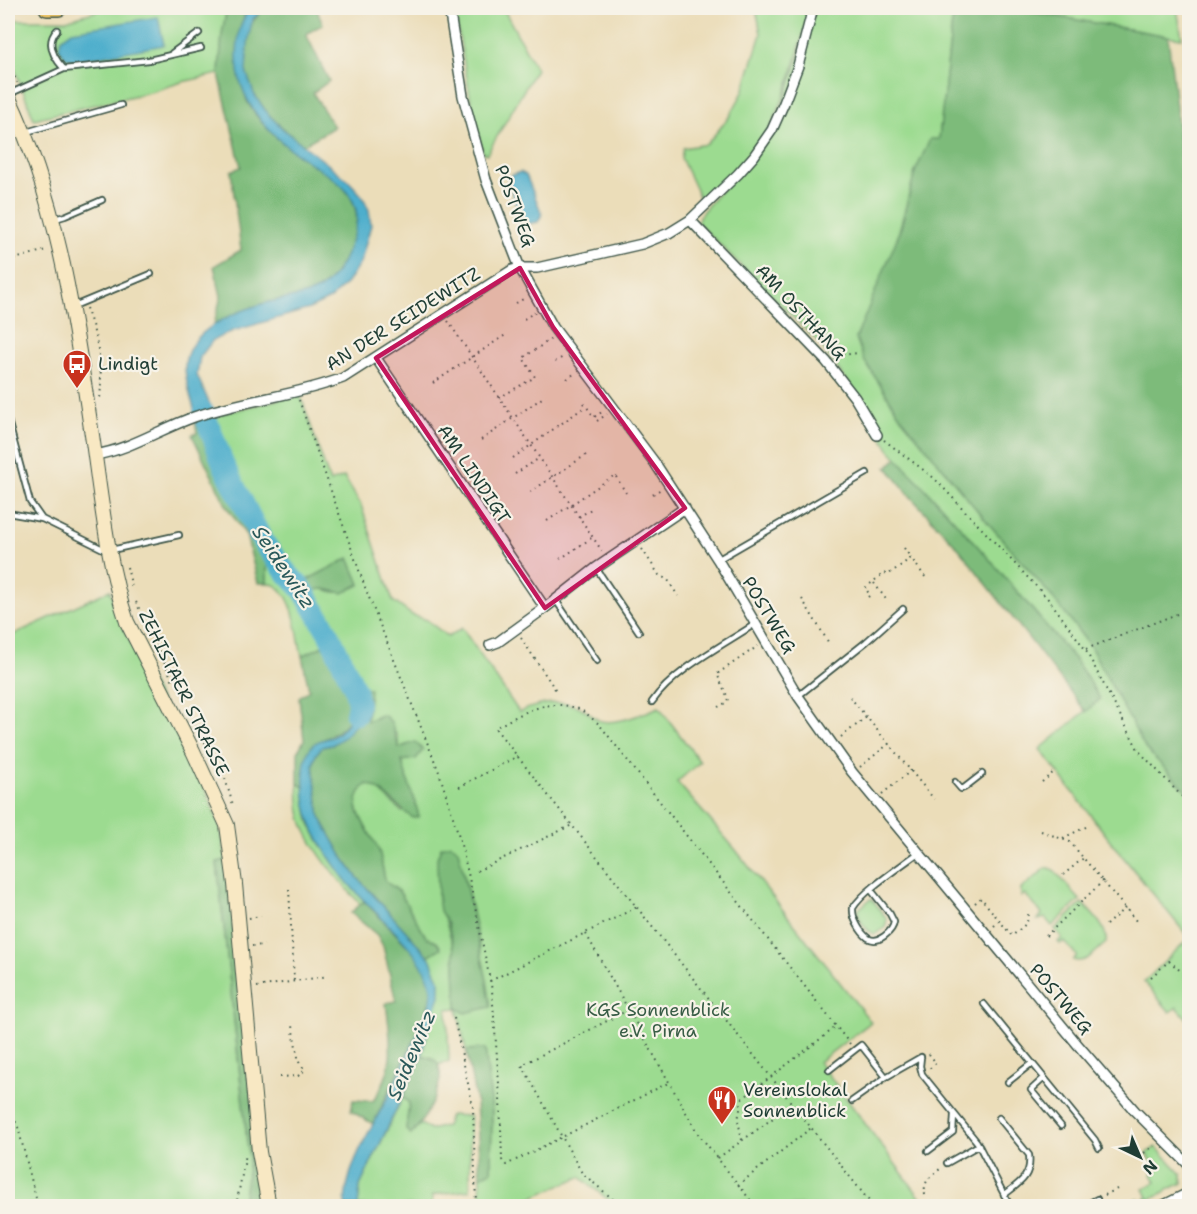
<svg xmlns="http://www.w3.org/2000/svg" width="1197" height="1214" viewBox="0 0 1197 1214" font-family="'Shantell Sans',sans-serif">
<rect width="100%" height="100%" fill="#f7f3e8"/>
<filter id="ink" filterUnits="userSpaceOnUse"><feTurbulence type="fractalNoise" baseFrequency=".0167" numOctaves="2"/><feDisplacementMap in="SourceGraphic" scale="12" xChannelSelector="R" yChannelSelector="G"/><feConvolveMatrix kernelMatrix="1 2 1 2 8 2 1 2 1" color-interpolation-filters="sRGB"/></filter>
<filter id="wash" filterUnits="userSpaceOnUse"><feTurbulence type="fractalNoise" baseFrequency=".008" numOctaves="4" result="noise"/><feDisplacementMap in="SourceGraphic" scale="24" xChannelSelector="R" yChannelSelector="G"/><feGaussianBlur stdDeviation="1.35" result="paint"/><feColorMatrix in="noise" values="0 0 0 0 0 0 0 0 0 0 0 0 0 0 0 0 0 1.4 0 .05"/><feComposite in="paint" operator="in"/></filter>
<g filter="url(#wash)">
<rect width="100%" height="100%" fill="#ebddb9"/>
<path fill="#9cdb90" stroke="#5e8c62" stroke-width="1.5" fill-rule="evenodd" d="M107,8H227L222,34L219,74L182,82L150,92L34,119L8,52L14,20H66Z
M454,8H503L536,69L487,154L483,153L472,107Z
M756,8H810C798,53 783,118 753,154C738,172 719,187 702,203L681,158L683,148L707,144L729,117L743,92L761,34Z
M815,8H962L952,22L939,139L915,172L864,360L901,417L977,510L1053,598L1090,646L1146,749L1189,793V1021L1177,1007L1170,1012L1144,982L1189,938L1115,847L1040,749L1100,699L1076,661L992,562L889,449L858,396L818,342L697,222L703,211L775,130Z
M1009,8H1177L1182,38L1168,36Z
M300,394L330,482L344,477L361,505L393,601L412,615L427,620L448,637L462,628L519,712C537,704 558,700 577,706C586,709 593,718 601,721C617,725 645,713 659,707L700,762L677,782L735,849L871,1022L819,1062L923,1201L914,1206H616L580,1177L511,1206H481L480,1177L491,1170L492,1111L485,1049L466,1050L457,1008L447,1009L449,1061L438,1065L432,1058L422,1055L440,982L428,956L440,948L426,937L399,891L386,882C382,871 382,858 378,849C368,828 344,804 366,784L375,786L402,812L416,804C406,781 399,770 406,745L399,748L397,735L381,715L367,721L355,689L303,590L285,571L263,542L225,466L205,418ZM349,558L360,585C336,597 330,593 307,580ZM463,871L487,981L490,1007L458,1008L454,949L438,896V885Z
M273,562L299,594L317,623L327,644L302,656C297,635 295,586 267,583V567Z
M110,590L122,626L203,783L220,826L226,860L217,863L249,1159L243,1206H8V637Z
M298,784L305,787C306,800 306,816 312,828C325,854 345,880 364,901L361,905C340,881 305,844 300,812C298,803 299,793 298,784Z
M1046,868H1050L1055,871L1080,900L1052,926L1045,918L1038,920L1042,914L1025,894L1021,897V889Z
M870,899H872L887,919L885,928L875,934C865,931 858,919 858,910Z
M1082,903C1092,914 1108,927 1106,943C1096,951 1086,965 1073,960L1077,956L1064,941L1060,944L1058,942L1062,938L1055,929Z
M403,1097L409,1103L406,1130L411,1134L421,1124L430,1130L446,1126L450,1115L470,1116V1190L433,1195L432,1206H358L360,1186Z
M1156,1147L1182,1174V1183L1136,1206H1130L1128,1203L1138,1198L1140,1202L1148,1197L1144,1189L1156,1182L1152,1174L1157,1171L1147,1153Z"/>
<path fill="#7dbb7a" stroke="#4e7c57" stroke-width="1.5" d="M227,8H252L244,15C245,28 242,93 247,101C259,124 282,144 304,159C312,165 323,169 331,176C341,184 352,195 355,208C363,233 338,282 313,292C300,298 283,298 269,302C250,307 232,316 214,324L221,296L214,266L241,250L231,171L241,167L219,74L222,34Z
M265,8H316L323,24L306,34L329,81L313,93L334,127L303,145C279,126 252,104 246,72C245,65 247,56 247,49C249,27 250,22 265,8Z
M962,8H1009L1168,36L1190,232L1189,793L1146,749L1090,646L1053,598L977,510L901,417L864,360L856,338L900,231L915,172L930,139H939L952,22Z
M199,420L239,510L273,562L267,567V583H258L246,535L227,507L192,435L197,433L195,421Z
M897,458L992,562L1076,661L1100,699L1086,712L960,550L911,497L887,467Z
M349,558L360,584L343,593L324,589L313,590L307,580Z
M327,644C349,687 377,719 315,743L303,772L305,787L298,784V751L304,740L299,697L309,690L302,656Z
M357,689H370L367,721L384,715L391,722L399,748L415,742L423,750L416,759L402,761C406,780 415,797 419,817L413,818C397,808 386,790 367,784C343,804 368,828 378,848C382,858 382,871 386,882L399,891L426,937L437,942L441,948L428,956L357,877L344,859L320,817L313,765L316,754L322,747L332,745L362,705Z
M451,844L458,850L463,871L487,981L491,1007L465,1013L457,1008L454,949L448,924L440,911L438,896L437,858L441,847Z
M226,860L264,1206H243L249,1159L217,862Z
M364,901L417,956L431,982L432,995L421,1026L373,1124L351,1111L353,1100L373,1101C397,1068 391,1041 386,1003L396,1001L383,946L377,935L351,913Z
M485,1049L492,1111L491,1171L480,1177L476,1101L466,1050Z
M422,1055C428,1057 435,1058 438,1064C447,1083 424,1121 411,1134L406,1130L409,1103L403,1097Z"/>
<path fill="#4daecc" stroke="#367680" stroke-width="1.5" d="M252,8H265L252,20L248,44L246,71L254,94L268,114L283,129L348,180L363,197L369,210L371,225L361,261L347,283L330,299L309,309L233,331L213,340L200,357L197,375L211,407L195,412C191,398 185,381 185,367C185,330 239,310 269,302C286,298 307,297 321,288C335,278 343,263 349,247C352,238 357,227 357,217C355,187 326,174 304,159C268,135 235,99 237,53C238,37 239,19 252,8Z
M158,17L164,45L74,61L65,57L59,48L61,39L72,31Z
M520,172L526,175L542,214L538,222L527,224L521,219L508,181L512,175Z
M205,418L225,466L263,542L285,571L303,590L329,634L355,689H357L362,705L359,721L343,738L332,745L322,747L316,754L313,765L320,817L344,859L357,877L430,958L440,982V996L428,1028L422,1055L360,1186L358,1206H345C345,1166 372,1128 390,1093C398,1076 406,1058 415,1040C420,1027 430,1012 431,998C436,960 371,912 348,883C337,870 318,841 312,826C304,807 297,757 315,743C319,740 327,739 332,737C349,727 356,710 351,691L317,623L299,594L279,570L239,510L199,420Z"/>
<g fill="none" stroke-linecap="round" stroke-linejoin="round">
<path stroke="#4daecc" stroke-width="22" d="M204,413L224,466L263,542L285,571L303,590L329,634L355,689L358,704L356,714"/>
</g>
</g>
<g filter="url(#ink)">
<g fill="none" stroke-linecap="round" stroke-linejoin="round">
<g stroke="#3e5548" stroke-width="8">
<path id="service" d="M57,30C45,43 54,58 64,69L149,60L201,48
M172,53L199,33
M9,94L64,69
M8,132L19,128
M26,132L121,105
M55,219L65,216L102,200
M74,306L151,274
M8,367V373
M8,420L30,502L42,519
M8,513L42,519L107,551L179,535
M719,559L867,473
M596,568L639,632
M555,599L597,661
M798,696L866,642L903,609
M652,702C674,670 722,646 755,624
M955,782L961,789L964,788L982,774
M871,890L890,914L894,922C893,931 878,945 868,938C860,932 852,918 853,908C864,890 900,867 918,853
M984,1004L1095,1140L1099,1148
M921,1057L920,1066L922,1074L977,1142L1010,1206
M829,1070L861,1045L886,1077
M1044,1078L1031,1090L1061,1126
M1008,1082L1032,1063
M852,1101L886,1077L921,1057
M999,1118L1029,1155C1032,1177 1019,1183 1004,1195
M928,1151L953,1132L954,1115
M947,1163L979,1145
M921,1206L926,1204L927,1206
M1084,1206L1097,1199"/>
</g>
<g stroke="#3e5548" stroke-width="12">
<path id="minor" d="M449,8L463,96L486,180L520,268L553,327L655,463L718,560L798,696L852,772L1078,1045L1135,1111L1190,1166
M690,220L826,361L855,398L877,435
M376,358L545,608L596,568L685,508
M95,455C131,449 160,429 194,417C243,400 295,396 343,378L512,270L520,268H537L642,244L669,233L690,220L738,174L754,156L772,130L784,103L798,66L813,8
M490,645L498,642L545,608
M1162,1206L1190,1192"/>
</g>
<g stroke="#3e5548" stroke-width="16">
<path id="secondary" d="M8,96C59,204 74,317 92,435C101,497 107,562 127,622L193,751L227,825L235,884L259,1152L269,1206"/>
</g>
<g stroke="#3e5548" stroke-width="18">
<path id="trunk" d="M47,8H59"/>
</g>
<path stroke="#3e5548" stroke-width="2" stroke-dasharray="1.5 4.5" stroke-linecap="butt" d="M8,31L13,8
M8,60L17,83
M8,261L46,250
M516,303L525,298
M86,308C98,339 103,366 100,399
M524,319L535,312
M448,321L602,551
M832,350L831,339L844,355L857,353
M555,362L563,357
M567,379L574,374
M433,383L507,334
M499,398L535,377L523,358L551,339
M299,400L366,590L439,772L458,833L468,873L492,990L500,1097L502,1160L506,1165L562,1137L582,1173L621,1206
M584,403L594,417L602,412
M597,421L607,414
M481,440L545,396
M884,440L934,478L1050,601L1085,649L1139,751L1190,805
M513,458L586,406
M515,474L538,459
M530,492L586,455
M653,494L661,489
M579,517L594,507
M547,521L615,475L626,493
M904,548L911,558
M642,549L659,575L668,580L678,596
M560,559L593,537
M127,567L132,588
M874,583L888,602
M868,597L870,595L865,588L884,573L889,574L911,558L926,578
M802,599L830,645
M136,602L173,681
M521,638L557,692
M1086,649L1190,609
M850,697L934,799
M718,707L727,702L728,698L717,674L758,646
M196,726L225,778L233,805
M841,737L868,716
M860,767L891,742
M1042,782L1054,772
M459,787L518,756
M882,794L913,769
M1041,831L1070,842L1137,922
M1063,838L1088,826L1090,827
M477,871L572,825
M1063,875L1086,856
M289,889L294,981
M975,903L981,898L1012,936L1027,923L1028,914
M249,918L261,916
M1106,925L1127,906
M994,926L1001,919
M586,934L697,1132L755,1206
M1046,936L1105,879
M252,946L264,945
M1151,977L1169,961L1190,979
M490,981L637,907
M1043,985L1050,980
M257,987L328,976
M1062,1008L1069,1003
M628,1010L522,1065L562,1137L668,1083
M454,1018L473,1107L476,1206
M850,1044L599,724C592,719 584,710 576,708C546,698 520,714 495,728L873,1206
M929,1054L936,1063L929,1069
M280,1077L298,1076L305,1070L299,1062L292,1026
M8,1105L18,1127L38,1206
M742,1140L738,1120L742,1099L836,1027
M1144,1153L1154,1146
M718,1158L776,1116
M738,1185L811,1128
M925,1195C923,1181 930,1177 940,1169
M1105,1195L1117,1189
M236,1206L246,1154"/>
<use href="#service" stroke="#fff" stroke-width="4.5"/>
<use href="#minor" stroke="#fff" stroke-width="9"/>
<use href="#secondary" stroke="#f8e8c3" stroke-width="14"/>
<use href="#trunk" stroke="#edc569" stroke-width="15"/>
</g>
</g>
<path fill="#c2185b" fill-opacity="0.2" stroke="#c2185b" stroke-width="4.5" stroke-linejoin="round" d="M520,268L553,327L685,508L545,608L376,358Z"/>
<defs>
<g id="bus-pin" transform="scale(1.5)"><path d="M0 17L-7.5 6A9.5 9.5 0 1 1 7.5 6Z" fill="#c8321e" stroke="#f7f3e8"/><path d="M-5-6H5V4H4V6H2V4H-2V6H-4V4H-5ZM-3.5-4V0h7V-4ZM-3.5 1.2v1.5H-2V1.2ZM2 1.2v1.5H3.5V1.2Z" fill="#fff"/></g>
<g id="restaurant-pin" transform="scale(1.5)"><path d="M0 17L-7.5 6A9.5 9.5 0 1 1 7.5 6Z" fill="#c8321e" stroke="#f7f3e8"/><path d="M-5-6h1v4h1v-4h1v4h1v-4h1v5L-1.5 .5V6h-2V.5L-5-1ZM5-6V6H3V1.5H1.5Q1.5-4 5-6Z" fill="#fff"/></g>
</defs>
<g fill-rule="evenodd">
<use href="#bus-pin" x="77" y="364"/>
<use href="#restaurant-pin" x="722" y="1100"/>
</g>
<g text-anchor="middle" stroke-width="4.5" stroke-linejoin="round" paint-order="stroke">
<g font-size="18" fill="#1f3d34" stroke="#f7f3e8">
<text transform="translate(515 206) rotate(70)" y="6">POSTWEG</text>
<text transform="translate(801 312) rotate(47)" y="6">AM OSTHANG</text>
<text transform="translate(403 319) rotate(-32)" y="6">AN DER SEIDEWITZ</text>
<text transform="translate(474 474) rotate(56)" y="6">AM LINDIGT</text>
<text transform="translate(769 615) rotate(59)" y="6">POSTWEG</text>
<text transform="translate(184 693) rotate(64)" y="6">ZEHISTAER STRASSE</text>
<text transform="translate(1061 999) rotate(50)" y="6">POSTWEG</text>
</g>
<g font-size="18" fill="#1f3d34" stroke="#f7f3e8" text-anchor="start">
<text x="98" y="370">Lindigt</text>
<text x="743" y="1096">Vereinslokal<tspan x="743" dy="21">Sonnenblick</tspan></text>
</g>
<g font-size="18" fill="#385d46" stroke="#f7f3e8">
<text x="658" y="1016">KGS Sonnenblick<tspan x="658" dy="21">e.V. Pirna</tspan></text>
</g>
<g font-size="20" font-style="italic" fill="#2a595a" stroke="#f7f3e8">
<text transform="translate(284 567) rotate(56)" y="7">Seidewitz</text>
<text transform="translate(411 1055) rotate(-67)" y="7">Seidewitz</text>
</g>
</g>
<rect width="1197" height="1214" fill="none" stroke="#f7f3e8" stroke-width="30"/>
<g transform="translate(1140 1157) rotate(136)" stroke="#f7f3e8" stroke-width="4.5" paint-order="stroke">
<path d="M0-4.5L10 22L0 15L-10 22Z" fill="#1f3d34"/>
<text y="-9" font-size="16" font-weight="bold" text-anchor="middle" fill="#1f3d34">N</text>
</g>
</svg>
